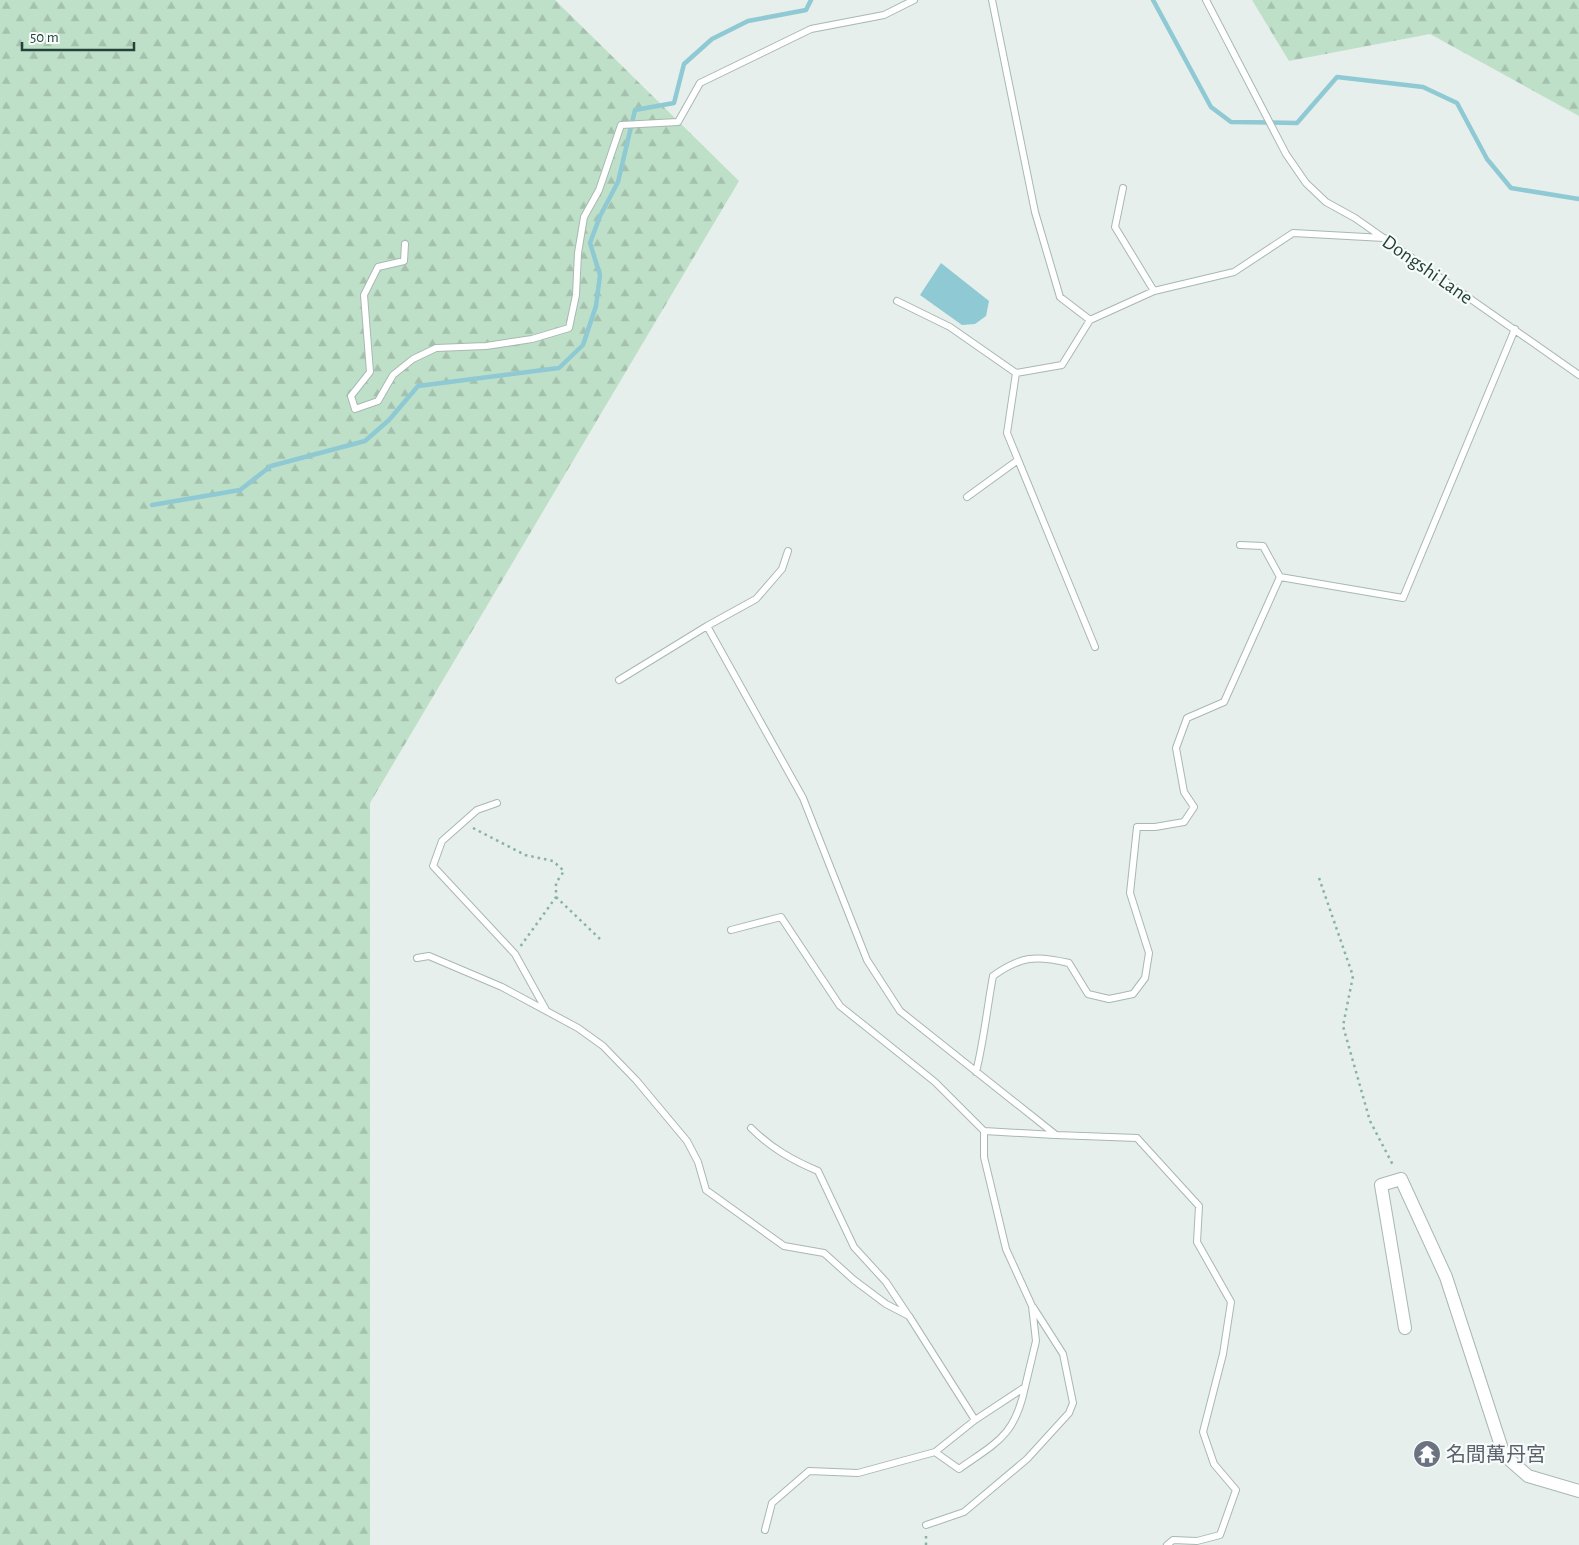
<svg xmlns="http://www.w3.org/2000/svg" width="1579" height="1545" viewBox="0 0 1579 1545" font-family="'Alegreya Sans','Noto Sans TC',sans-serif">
<defs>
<pattern id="forest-firs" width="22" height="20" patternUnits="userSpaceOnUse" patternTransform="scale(1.25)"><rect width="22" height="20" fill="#bfe0c8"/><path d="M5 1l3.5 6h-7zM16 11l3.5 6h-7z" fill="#a4c1ad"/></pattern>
</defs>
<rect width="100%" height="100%" fill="#e6efeb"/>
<path fill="url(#forest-firs)" d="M0,0H555L739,181L370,803V1545H0Z
M1252,0H1579V116L1430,34L1289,61Z"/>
<path fill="#8ec9d4" d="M941,263L989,301L986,316L975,324L962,325L920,295Z"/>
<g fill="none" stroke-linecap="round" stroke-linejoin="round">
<path stroke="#8ec9d4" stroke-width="4.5" d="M1153,0L1211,107L1231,122L1297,123L1337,77L1423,87L1457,103L1487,159L1511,188L1579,199
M152,505L240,490L271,466L365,441L389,420L418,386L559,368L583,345L596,306L600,275L590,243L600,216L618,182L635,110L674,103L684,64L712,39L748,21L806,10L811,0"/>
<g stroke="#a8b8b2" stroke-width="8">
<path id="service" d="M992,0L1035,212L1060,297L1090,320
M1206,0L1286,154L1306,183L1326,202L1355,218L1579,375
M1123,188L1115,227L1154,291
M405,244L404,261L378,267L364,295L370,372L351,396L355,409L378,401L393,375L413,359L436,348L486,346L532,339L569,328L576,295L578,253L584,217L599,190L621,125L678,122L700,83L811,29L884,15L914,0
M897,301L950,327L1016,373
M967,497L1018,460
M1240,545L1263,546L1280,577
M707,626L803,798L867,960L900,1011L1056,1135L1137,1138L1199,1206L1197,1242L1231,1302L1223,1354L1203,1432L1214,1464L1236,1490L1220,1535L1197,1541L1173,1540L1167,1545
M1095,647L1007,433L1016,373L1062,365L1090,320L1154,291L1234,272L1293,233L1384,238
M619,680L707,626L756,599L782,569L788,551
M497,803L477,810L442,841L433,866L515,954L546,1010
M731,930L781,917L840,1006L935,1082L984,1131L1055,1135
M417,958L429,956L502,987L578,1028L603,1046L636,1080L687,1141L698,1162L706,1190L784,1246L824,1253L854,1280L886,1304L909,1316L975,1420
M976,1072C984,1040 987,1008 993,976C1021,956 1036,955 1069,963L1088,994L1109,999L1133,994L1145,978L1149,953L1130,893L1137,827H1155L1184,822L1194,807L1184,792L1176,748L1187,718L1224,702L1280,577L1403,598L1515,329
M751,1128C771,1148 792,1160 818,1171L854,1247L886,1282L908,1315
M935,1452L959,1469C997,1442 1015,1436 1025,1387
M926,1525L964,1512L1027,1459L1069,1413L1073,1403L1063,1354L1033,1307
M765,1530L772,1503L809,1471L858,1473L935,1452L975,1420L1025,1387L1036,1341L1032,1306L1006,1249L984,1157V1131"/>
</g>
<g stroke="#a8b8b2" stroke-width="14">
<path id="minor" d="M1405,1328L1381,1185L1401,1179L1446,1277L1504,1455L1528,1476L1579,1491"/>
</g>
<path stroke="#86b3a5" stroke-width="2.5" stroke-dasharray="2.5 4" stroke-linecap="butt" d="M473,828L525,855L553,861L564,871L556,883V897L520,947
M1319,878L1353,976L1343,1026L1370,1121L1394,1167
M556,897L600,939
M926,1545V1534"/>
<use href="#service" stroke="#fff" stroke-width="6"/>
<use href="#minor" stroke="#fff" stroke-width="12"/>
</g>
<defs>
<g id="temple-disc" transform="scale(1.4375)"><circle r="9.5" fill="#6b7280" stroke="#f7fbf9"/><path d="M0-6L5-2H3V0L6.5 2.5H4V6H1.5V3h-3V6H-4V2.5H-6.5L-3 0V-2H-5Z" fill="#fff"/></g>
</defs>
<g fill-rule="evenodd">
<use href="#temple-disc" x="1427" y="1454"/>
</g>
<g text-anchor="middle" stroke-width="4.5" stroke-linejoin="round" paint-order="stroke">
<g font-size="20" fill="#24423a" stroke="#f7fbf9">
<text transform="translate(1428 269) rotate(35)" y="7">Dongshi Lane</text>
</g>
<g font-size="20" fill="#5b616d" stroke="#f7fbf9" text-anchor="start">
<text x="1446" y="1461">名間萬丹宮</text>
</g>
</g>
<path d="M22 42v8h112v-8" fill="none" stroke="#24423a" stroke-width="2.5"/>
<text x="30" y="42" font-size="15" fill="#24423a" stroke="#f7fbf9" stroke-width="4" paint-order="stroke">50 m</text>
</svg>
